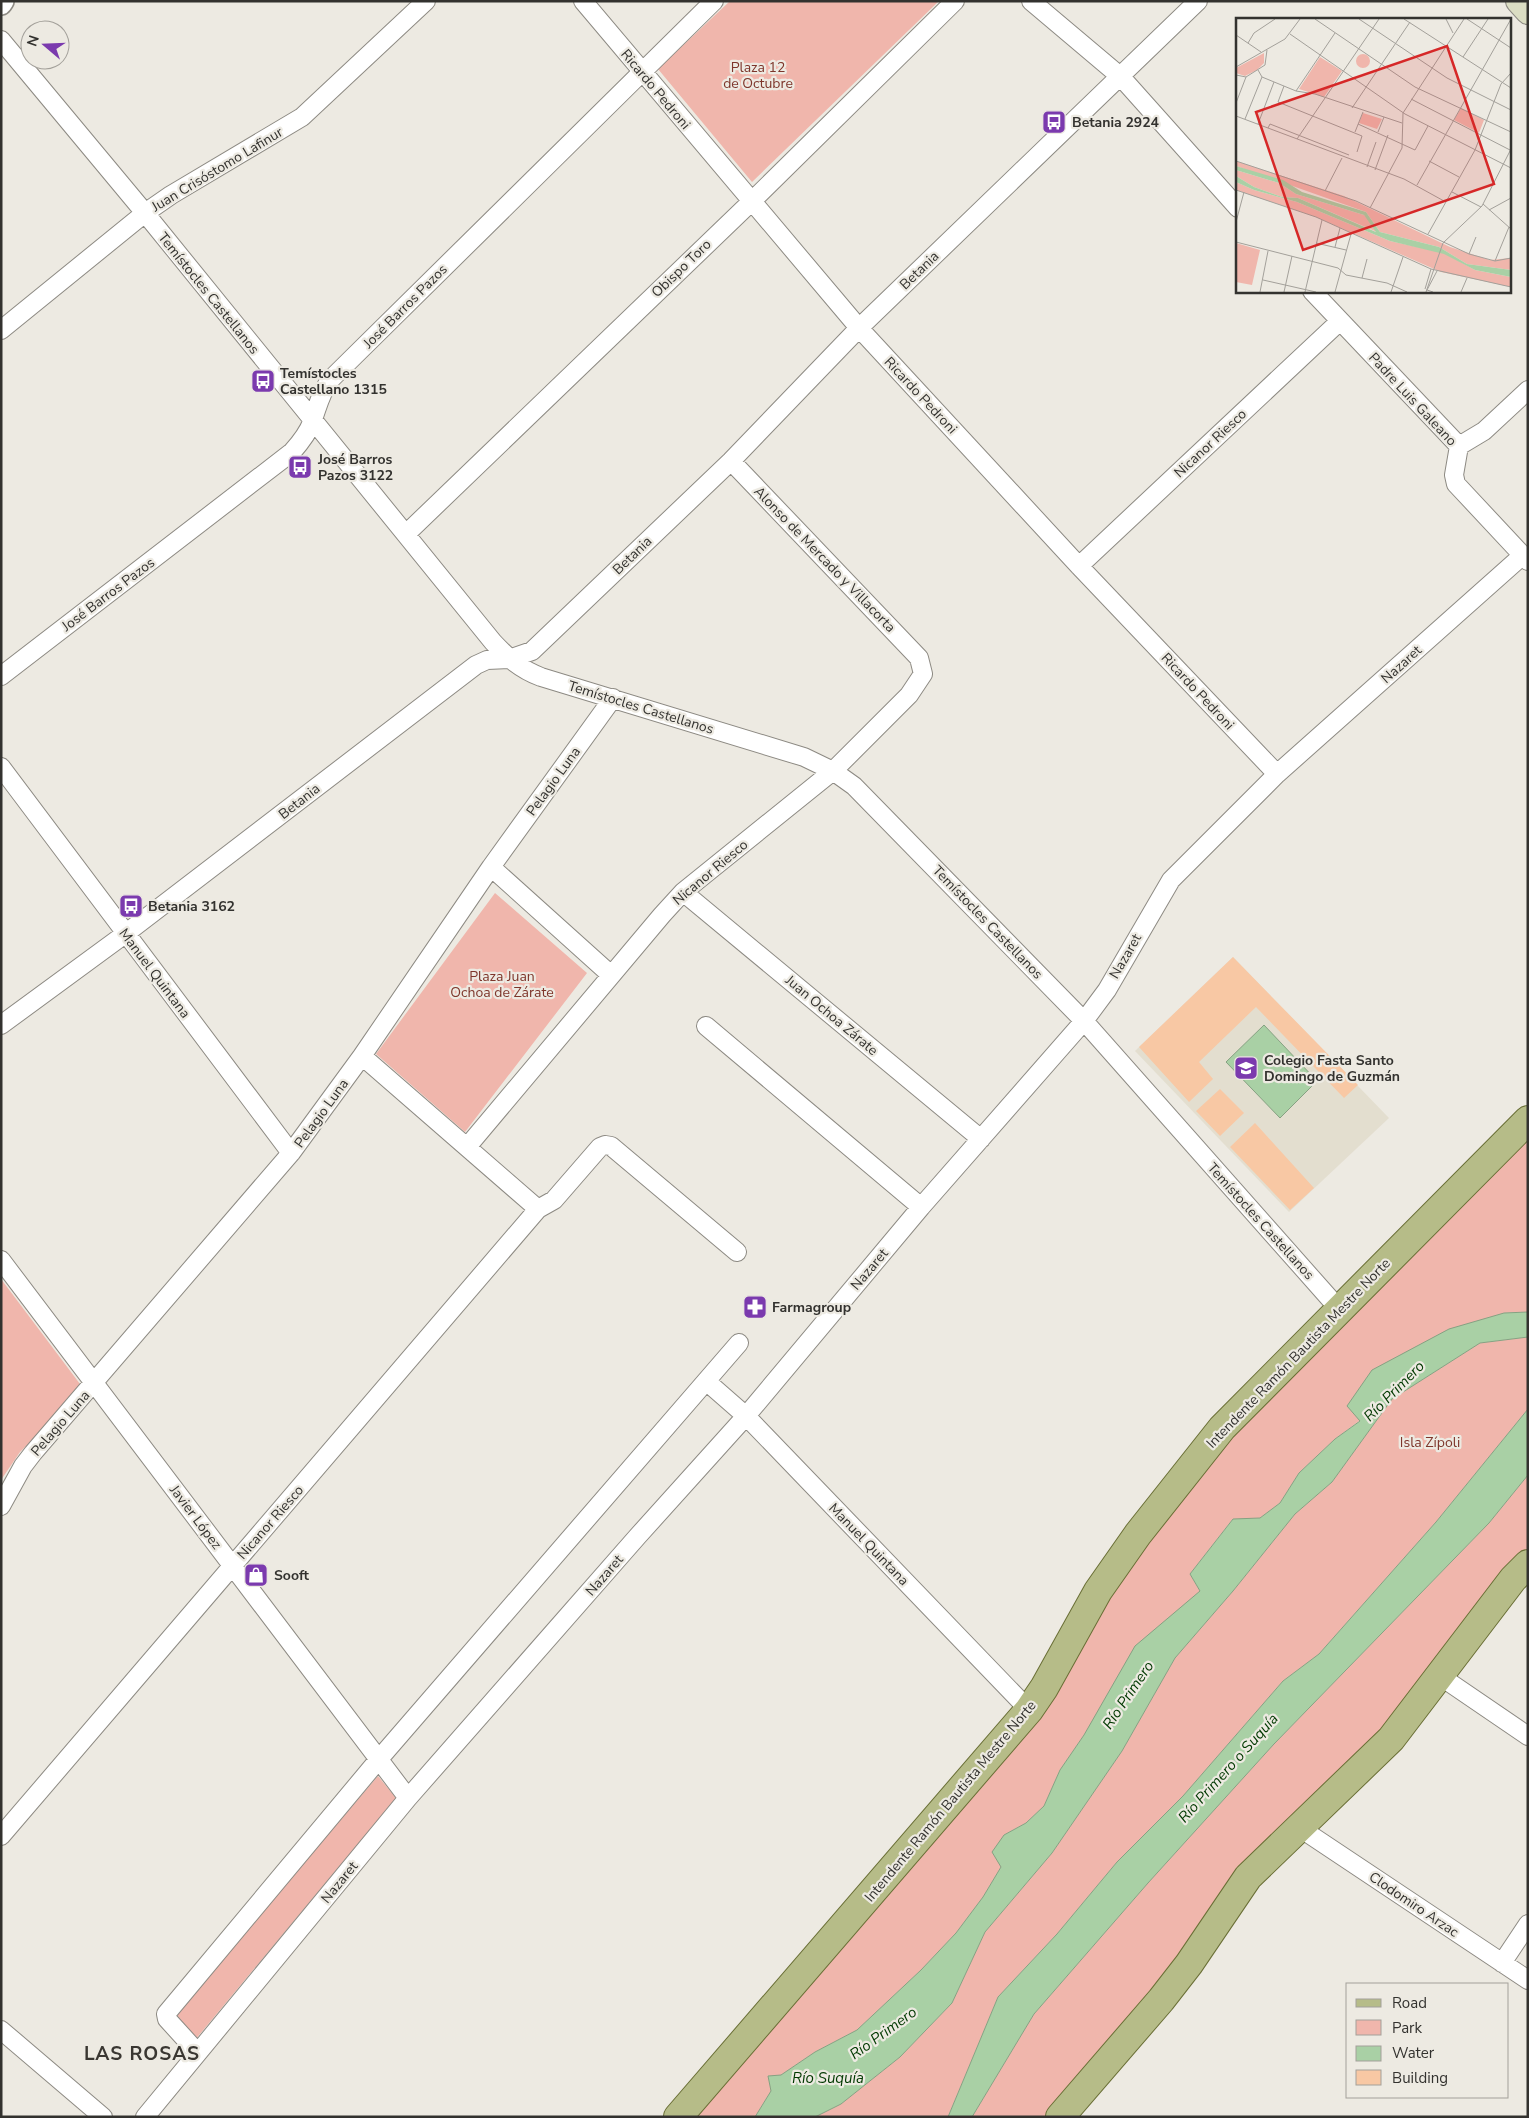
<svg xmlns="http://www.w3.org/2000/svg" width="1529" height="2118" viewBox="0 0 1529 2118" font-family="'Nunito Sans',sans-serif">
<rect width="100%" height="100%" fill="#edeae2"/>
<path fill="#e3decf" d="M1233,957L1389,1118L1289,1212L1135,1051Z"/>
<path fill="#f0b6ac" d="M730,1H939L752,182L658,69Z
M495,893L587,973L465,1132L376,1054Z
M1528,1120V1312L1504,1313L1335,1439L1299,1473L1280,1503L1260,1518L1232,1520L1190,1574L1200,1591L1185,1605L1084,1735L1060,1770L1044,1806L1026,1823L1004,1835L1001,1867L983,1897L956,1933L921,1970L857,2030L815,2052L781,2075L755,2117H678L1014,1729L1138,1534Z
M1,1279L80,1384L79,1394L20,1452L1,1480Z
M1528,1337V1409L1436,1522L1319,1654L1283,1681L1183,1796L1117,1862L1057,1934L998,1997L948,2117H815L841,2104L900,2057L952,2003L985,1932L1052,1853L1122,1751L1175,1658L1233,1591L1295,1514L1332,1482L1392,1399L1480,1343Z
M1528,1475V1564L1300,1828L1060,2117H972L1034,2014L1148,1883L1274,1744L1489,1523Z
M378,1776L396,1798L195,2040L177,2025L176,2012Z"/>
<path fill="#a9d0a5" stroke="#86a182" d="M1264,1025L1317,1081L1280,1118L1226,1062Z
M1528,1312V1337L1480,1343L1392,1399L1332,1482L1295,1514L1233,1591L1175,1658L1122,1751L1052,1853L985,1932L952,2003L900,2057L841,2104L815,2117H755L771,2091L768,2076L781,2075L815,2052L857,2030L921,1970L956,1933L983,1897L1001,1867L992,1852L1004,1835L1026,1823L1044,1806L1060,1770L1084,1735L1135,1646L1200,1591L1190,1574L1233,1519L1260,1518L1280,1503L1299,1473L1335,1439L1360,1421L1347,1406L1372,1370L1449,1329L1504,1313Z
M1528,1409V1475L1489,1523L1274,1744L1148,1883L1034,2014L972,2117H948L998,1997L1057,1934L1117,1862L1183,1796L1283,1681L1319,1654L1436,1522Z"/>
<path fill="#f8c8a4" d="M1233,957L1358,1085L1344,1098L1256,1007L1199,1062L1213,1079L1189,1102L1139,1047Z
M1220,1089L1244,1113L1220,1136L1196,1111Z
M1255,1123L1314,1188L1290,1210L1230,1147Z"/>
<g fill="none" stroke-linecap="round" stroke-linejoin="round">
<g stroke="#8d8a83" stroke-width="20">
<path id="minor" d="M583,1L859,328L1079,566L1277,774
M1031,1L1121,77L1238,208
M1,40L145,213L493,642C508,658 520,669 541,677L804,757L833,771L854,786L1084,1021L1339,1309
M1312,291L1459,446
M1,330L145,213L171,195L302,117L426,1
M1459,446L1454,475L1456,484L1528,561
M1459,446L1484,431L1528,390
M406,534L751,202L955,1
M1079,566L1340,321
M1,676L292,452C300,443 308,433 312,422C318,406 320,394 330,380L714,1
M1,767L291,1153
M491,867L611,975
M683,892L981,1139
M1,1025L125,934L476,665L487,660L509,659L532,651L731,461L859,328L1198,1
M706,1026L921,1207
M362,1056L538,1209
M467,1147L662,915L683,892L833,771L909,695L923,674L919,658L731,461
M1,1260L408,1798
M706,1381L746,1416L1029,1710
M1,1506L23,1466L33,1453L291,1153L362,1056L491,867L613,698
M1440,1676L1528,1736
M1300,1828L1528,1980
M1,1836L538,1209L554,1200L600,1147L605,1145L611,1146L737,1252
M1502,1963L1528,1924
M1,2030L103,2117
M197,2052L167,2019L166,2014L379,1759L739,1343
M145,2117L408,1798L637,1537L746,1416L921,1207L1084,1021L1107,990L1171,880L1277,774L1522,556"/>
</g>
<g stroke="#8d8a83" stroke-width="24">
<path id="tertiary" d="M1,4L3,1"/>
</g>
<g stroke="#8d8a83" stroke-width="26">
<path id="secondary" d="M1518,1L1528,12"/>
</g>
<g stroke="#696e35" stroke-width="30">
<path id="primary" d="M678,2117L1029,1710L1044,1688L1098,1591L1138,1534L1222,1428L1528,1120
M1060,2117L1161,2000L1189,1964L1248,1877L1391,1739L1513,1579L1528,1564"/>
</g>
<use href="#minor" stroke="#fff" stroke-width="18"/>
<use href="#tertiary" stroke="#fff" stroke-width="21"/>
<use href="#secondary" stroke="#dbddc3" stroke-width="24"/>
<use href="#primary" stroke="#b6bc88" stroke-width="28"/>
</g>
<defs>
<g id="bus-square" transform="scale(1.25)"><rect x="-9" y="-9" width="18" height="18" rx="4" fill="#7b3aae" stroke="#edeae2"/><path d="M-5-6H5V4H4V6H2V4H-2V6H-4V4H-5ZM-3.5-4V0h7V-4ZM-3.5 1.2v1.5H-2V1.2ZM2 1.2v1.5H3.5V1.2Z" fill="#fff"/></g>
<g id="school-square" transform="scale(1.25)"><rect x="-9" y="-9" width="18" height="18" rx="4" fill="#7b3aae" stroke="#edeae2"/><path d="M0-5L7-2L0 1L-7-2ZM-4 1L0 2.5L4 1V4Q0 6-4 4Z" fill="#fff"/></g>
<g id="pharmacy-square" transform="scale(1.25)"><rect x="-9" y="-9" width="18" height="18" rx="4" fill="#7b3aae" stroke="#edeae2"/><path d="M-2-6h4v4h4v4h-4v4h-4v-4h-4v-4h4Z" fill="#fff"/></g>
<g id="shop-square" transform="scale(1.25)"><rect x="-9" y="-9" width="18" height="18" rx="4" fill="#7b3aae" stroke="#edeae2"/><path d="M-5-2.5h2.3a2.7 3.5 0 0 1 5.4 0H5L5.5 6h-11ZM-1.5-2.5h3a1.5 2.3 0 0 0-3 0Z" fill="#fff"/></g>
</defs>
<g fill-rule="evenodd">
<use href="#bus-square" x="1054" y="122"/>
<use href="#bus-square" x="263" y="381"/>
<use href="#bus-square" x="300" y="467"/>
<use href="#bus-square" x="131" y="906"/>
<use href="#school-square" x="1246" y="1068"/>
<use href="#pharmacy-square" x="755" y="1307"/>
<use href="#shop-square" x="256" y="1575"/>
</g>
<g text-anchor="middle" stroke-width="4.5" stroke-linejoin="round" paint-order="stroke">
<g font-size="14" fill="#7e362b" stroke="#edeae2">
<text x="758" y="72">Plaza 12<tspan x="758" dy="16">de Octubre</tspan></text>
<text x="502" y="981">Plaza Juan<tspan x="502" dy="16">Ochoa de Zárate</tspan></text>
<text x="1430" y="1447">Isla Zípoli</text>
</g>
<g font-size="14" fill="#33322f" stroke="#edeae2">
<text transform="translate(656 89) rotate(50)" y="5">Ricardo Pedroni</text>
<text transform="translate(217 169) rotate(-31)" y="5">Juan Crisóstomo Lafinur</text>
<text transform="translate(681 268) rotate(-44)" y="5">Obispo Toro</text>
<text transform="translate(919 270) rotate(-44)" y="5">Betania</text>
<text transform="translate(209 293) rotate(51)" y="5">Temístocles Castellanos</text>
<text transform="translate(405 306) rotate(-45)" y="5">José Barros Pazos</text>
<text transform="translate(921 395) rotate(47)" y="5">Ricardo Pedroni</text>
<text transform="translate(1413 399) rotate(47)" y="5">Padre Luis Galeano</text>
<text transform="translate(1210 443) rotate(-43)" y="5">Nicanor Riesco</text>
<text transform="translate(632 555) rotate(-44)" y="5">Betania</text>
<text transform="translate(825 559) rotate(46)" y="5">Alonso de Mercado y Villacorta</text>
<text transform="translate(108 594) rotate(-37)" y="5">José Barros Pazos</text>
<text transform="translate(1401 664) rotate(-42)" y="5">Nazaret</text>
<text transform="translate(1198 691) rotate(47)" y="5">Ricardo Pedroni</text>
<text transform="translate(641 707) rotate(17)" y="5">Temístocles Castellanos</text>
<text transform="translate(553 781) rotate(-54)" y="5">Pelagio Luna</text>
<text transform="translate(299 801) rotate(-38)" y="5">Betania</text>
<text transform="translate(710 872) rotate(-40)" y="5">Nicanor Riesco</text>
<text transform="translate(988 922) rotate(46)" y="5">Temístocles Castellanos</text>
<text transform="translate(1125 956) rotate(-60)" y="5">Nazaret</text>
<text transform="translate(155 973) rotate(53)" y="5">Manuel Quintana</text>
<text transform="translate(832 1015) rotate(40)" y="5">Juan Ochoa Zárate</text>
<text transform="translate(321 1113) rotate(-54)" y="5">Pelagio Luna</text>
<text transform="translate(1261 1221) rotate(48)" y="5">Temístocles Castellanos</text>
<text transform="translate(869 1269) rotate(-50)" y="5">Nazaret</text>
<text transform="translate(1298 1353) rotate(-46)" y="5">Intendente Ramón Bautista Mestre Norte</text>
<text transform="translate(60 1423) rotate(-49)" y="5">Pelagio Luna</text>
<text transform="translate(196 1517) rotate(53)" y="5">Javier López</text>
<text transform="translate(270 1522) rotate(-49)" y="5">Nicanor Riesco</text>
<text transform="translate(869 1544) rotate(46)" y="5">Manuel Quintana</text>
<text transform="translate(604 1575) rotate(-49)" y="5">Nazaret</text>
<text transform="translate(950 1801) rotate(-50)" y="5">Intendente Ramón Bautista Mestre Norte</text>
<text transform="translate(339 1882) rotate(-51)" y="5">Nazaret</text>
<text transform="translate(1414 1904) rotate(34)" y="5">Clodomiro Arzac</text>
</g>
<g font-size="14" font-weight="bold" fill="#33322f" stroke="#edeae2" text-anchor="start">
<text x="1072" y="127">Betania 2924</text>
<text x="280" y="378">Temístocles<tspan x="280" dy="16">Castellano 1315</tspan></text>
<text x="318" y="464">José Barros<tspan x="318" dy="16">Pazos 3122</tspan></text>
<text x="148" y="911">Betania 3162</text>
<text x="1264" y="1065">Colegio Fasta Santo<tspan x="1264" dy="16">Domingo de Guzmán</tspan></text>
<text x="772" y="1312">Farmagroup</text>
<text x="274" y="1580">Sooft</text>
</g>
<g font-size="15" font-style="italic" fill="#003900" stroke="#edeae2">
<text transform="translate(1394 1391) rotate(-45)" y="5">Río Primero</text>
<text transform="translate(1128 1695) rotate(-56)" y="5">Río Primero</text>
<text transform="translate(1228 1768) rotate(-48)" y="5">Río Primero o Suquía</text>
<text transform="translate(883 2033) rotate(-36)" y="5">Río Primero</text>
<text x="828" y="2083">Río Suquía</text>
</g>
<g font-size="19" font-weight="bold" letter-spacing="1" fill="#3a3732" stroke="#edeae2">
<text x="142" y="2060">LAS ROSAS</text>
</g>
</g>
<g transform="translate(1236 18)">
<rect width="275" height="275" fill="#edeae2"/>
<path d="M28,35V45L21,52L9,58L0,55V50ZM120 43a7 7 0 1 1 14 0a7 7 0 1 1-14 0ZM84,39L106,53L88,79L63,71ZM225,90L248,102L243,115L218,102ZM127,95L146,101L141,111L123,105ZM0,143L108,178L214,229L254,242L275,240V252L231,246L203,229L144,214L130,194L0,148ZM0,152L43,165L60,176L128,197L136,203L141,214L62,180L46,179L18,169L0,158ZM0,164L18,172L61,184L154,223L208,235L239,252L275,259V269L205,254L80,199L0,172ZM0,225L24,232L16,267L0,264Z" fill="#f0b6ac"/>
<path d="M0,148L47,162L66,174L130,194L144,214L203,229L231,246L275,252V259L239,252L208,236L154,223L61,184L18,172L0,164V158L18,169L46,179L62,180L140,214L128,197L60,176L43,165L0,152Z" fill="#a9d0a5"/>
<path fill="none" stroke="#a3a09a" stroke-width="1" d="M79,1L179,69L275,114M123,1L211,60L275,92M168,1L275,70M210,1L217,15M231,1L275,30M54,16L169,96L275,150M0,17L25,34M12,25L18,15L39,1M227,39L252,1M0,49L49,21L64,1M22,52L26,59L60,73L79,76L166,105M0,57L10,59L29,47L31,32M48,68L42,84L126,118L121,134M60,73L99,15M175,81L274,132M0,85L10,59M116,90L174,4M0,98L168,161L208,183M9,101L26,59M22,106L38,64M122,106L179,132L192,108M32,110L34,106L113,137M119,114L127,94M142,114L148,99M61,121L143,1M0,143L120,183L233,236L259,243L275,240M193,143L223,159M131,149L140,124M139,152L152,117M181,167L275,1M0,172L80,199L195,251L275,269M89,173L106,140M216,174L245,189M247,186L275,211M134,190L166,130L167,95L228,1M253,192L275,180M0,204L8,174M192,216L239,132L265,66L275,55M0,224L102,250L110,257L151,265L171,274M80,225L110,232M99,229L104,210M233,236L240,219M259,243L273,209M126,260L131,241M27,262L80,274M189,271L195,251M24,274L32,233M48,274L56,238M69,274L86,202M99,274L115,216M155,274L167,239M190,274L207,225L246,188L275,131M197,274L191,272L201,253M225,274L231,260"/>
<path fill="#d62828" fill-opacity="0.15" stroke="#d62828" stroke-width="2.5" d="M211,28L258,166L67,232L20,94Z"/>
<rect width="275" height="275" fill="none" stroke="#33322f" stroke-width="2.5"/>
</g>
<rect width="1529" height="2118" fill="none" stroke="#33322f" stroke-width="5"/>
<rect x="1346" y="1983" width="162" height="115" fill="#edeae2" stroke="#a3a09a"/>
<rect x="1356" y="1999" width="25" height="8" fill="#b6bc88" stroke="#a3a09a"/>
<text x="1392" y="2008" font-size="15" fill="#33322f">Road</text>
<rect x="1356" y="2020" width="25" height="15" fill="#f0b6ac" stroke="#a3a09a"/>
<text x="1392" y="2033" font-size="15" fill="#33322f">Park</text>
<rect x="1356" y="2046" width="25" height="15" fill="#a9d0a5" stroke="#a3a09a"/>
<text x="1392" y="2058" font-size="15" fill="#33322f">Water</text>
<rect x="1356" y="2070" width="25" height="15" fill="#f8c8a4" stroke="#a3a09a"/>
<text x="1392" y="2083" font-size="15" fill="#33322f">Building</text>
<g transform="translate(45 45) rotate(289)"><circle r="24" fill="#edeae2" stroke="#a3a09a"/>
<path d="M0-4L9 19L0 12L-9 19Z" fill="#7b3aae"/>
<text y="-8" font-size="14" font-weight="bold" text-anchor="middle" fill="#33322f">N</text>
</g>
</svg>
